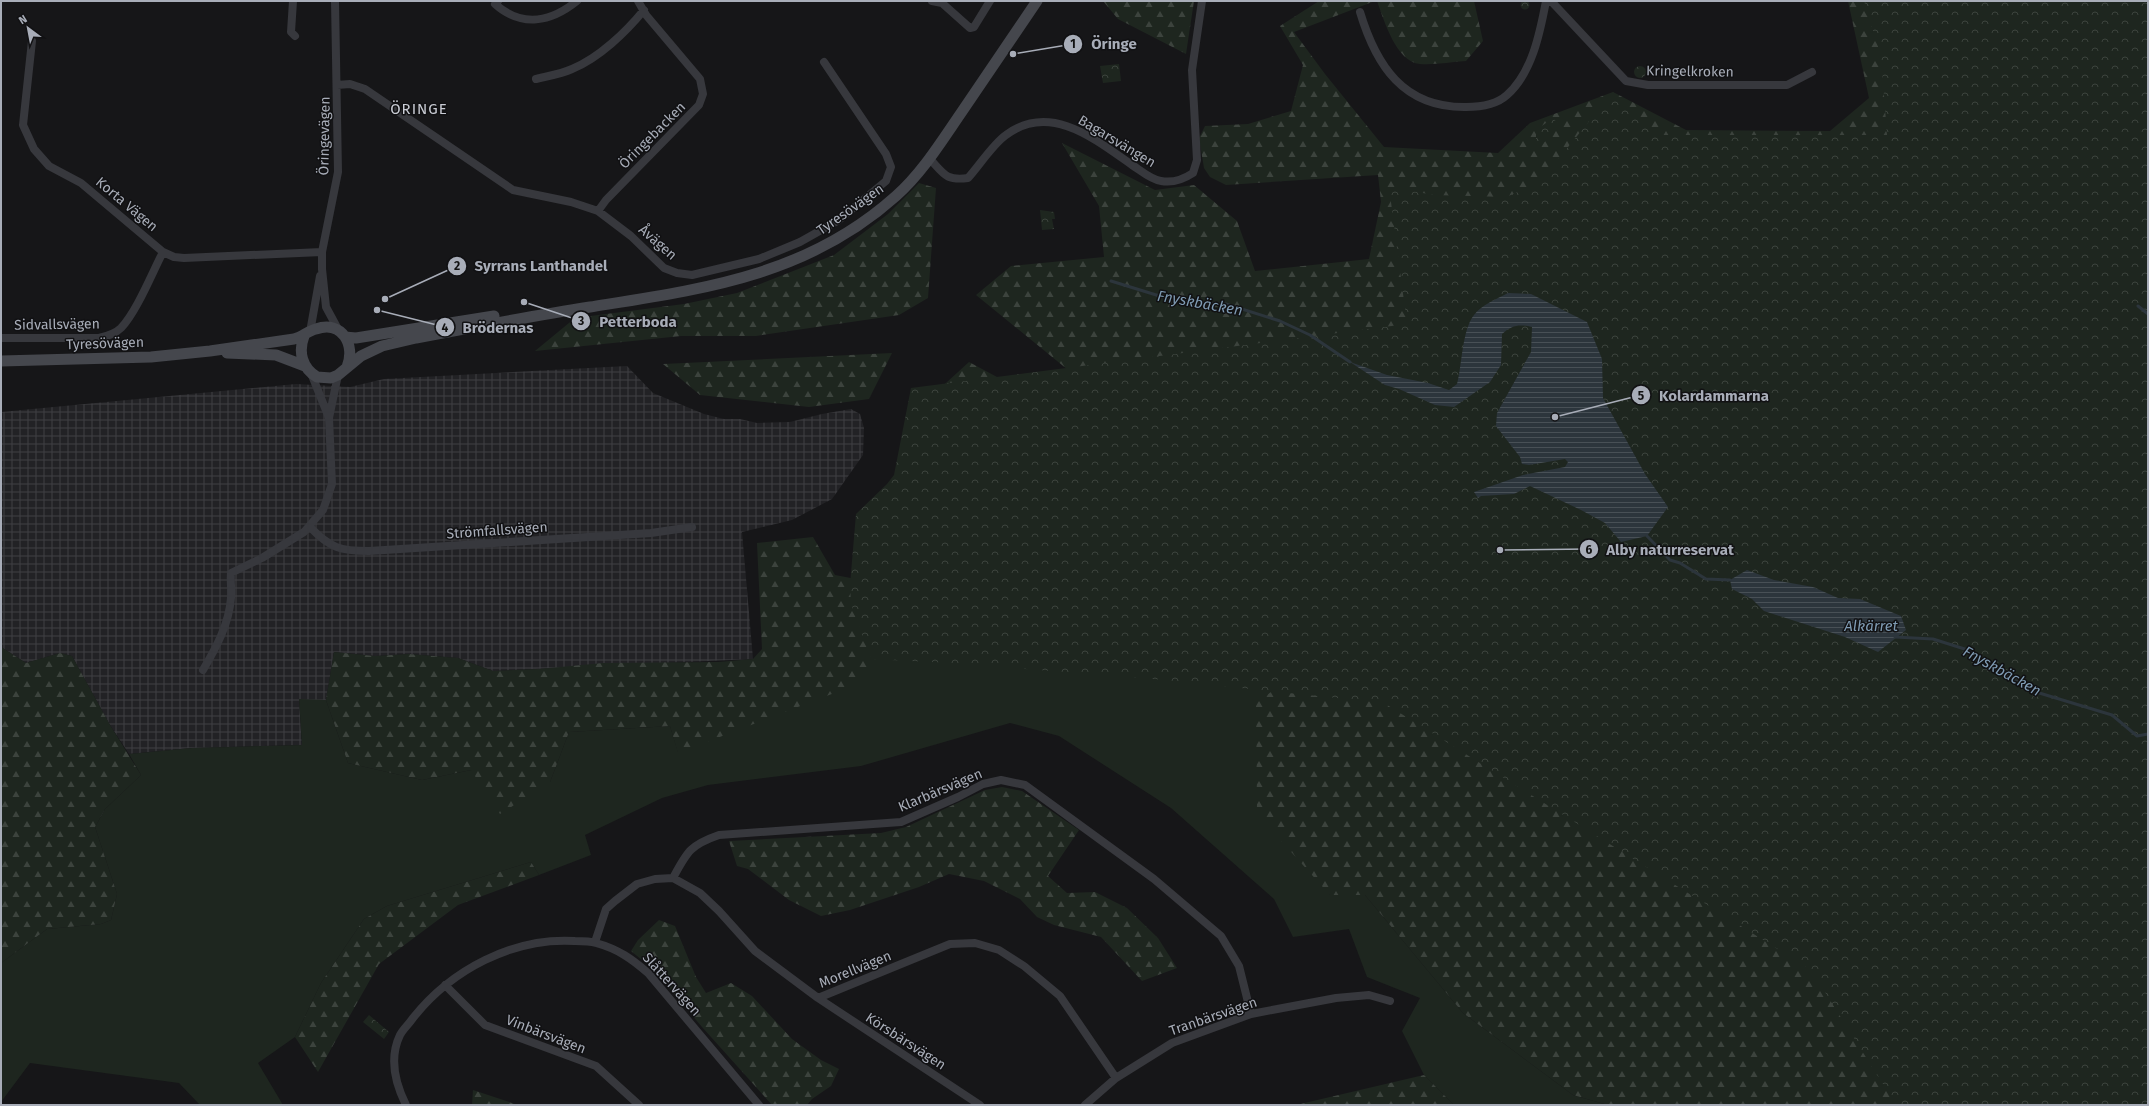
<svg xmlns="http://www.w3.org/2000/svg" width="2149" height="1106" viewBox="0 0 2149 1106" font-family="'Fira Sans',sans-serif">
<defs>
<pattern id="industrial-grid" width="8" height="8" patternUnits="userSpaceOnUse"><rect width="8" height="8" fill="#222225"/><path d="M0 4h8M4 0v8" fill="none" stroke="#3f3f43"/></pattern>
<pattern id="forest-firs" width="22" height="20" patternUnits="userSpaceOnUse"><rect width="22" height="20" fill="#1e261f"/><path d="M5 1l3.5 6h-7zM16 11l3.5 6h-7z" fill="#3c433d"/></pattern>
<pattern id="park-crowns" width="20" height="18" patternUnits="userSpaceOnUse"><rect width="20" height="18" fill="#1e261f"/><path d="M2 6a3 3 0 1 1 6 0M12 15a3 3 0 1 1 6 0" fill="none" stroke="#3c433d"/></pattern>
<pattern id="water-rules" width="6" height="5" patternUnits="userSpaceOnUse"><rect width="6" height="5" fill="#2c353c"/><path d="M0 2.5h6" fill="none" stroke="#485056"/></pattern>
</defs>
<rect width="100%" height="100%" fill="#161618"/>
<path fill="url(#industrial-grid)" d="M627,366L653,393L704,414L724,419H740L757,423L790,422L822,414L851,409L860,414L864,428L863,455L832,499L792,520L742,532L753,659L493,671L458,658L409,654L375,656L334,652L326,700H299L302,745L192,748L129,754L110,725L72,656L60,653L26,663L1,647V412L296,384L350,387L384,379Z"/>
<path fill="#1e261f" d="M915,626L1297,673L1330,895H1365L1463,1013L1573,1095L1608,1105H1454L1424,1075L1402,1031L1420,998L1367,977L1349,929L1293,937L1274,899L1171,808L1059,736L1010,723L861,766L708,785L662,798L585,835L591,855L539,875L531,862L387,906L364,919L321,983L295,1037L258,1063L283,1105H200L179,1083L30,1063L1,1102V963L47,929L101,924L111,920L117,894L95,827L105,809L141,775L129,754L192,748L302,745L299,699L326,700L348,763L422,780L471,770L550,782L569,732L670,726L678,752Z"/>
<path fill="url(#forest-firs)" d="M1103,1H1194L1186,54L1118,19Z
M1319,1H1375L1294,32L1325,74L1384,147L1498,153L1530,123L1613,92L1686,130L1830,131L1869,98L1848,1H2148V1105H1608L1573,1095L1463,1013L1365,895H1330L1257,814L1256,703L1297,673L935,393L969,362L1068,415L1084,383L976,295L1011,266L1104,257L1099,206L1062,143L1155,190L1194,185L1237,221L1255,271L1369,259L1381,202L1378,175L1226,185L1210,177L1204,168L1199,138L1205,126L1248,124L1291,111L1303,65L1280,26Z
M1377,1H1474L1483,41L1466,61C1451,62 1435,65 1420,64C1396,62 1384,20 1377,1Z
M919,183L936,188L928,298L899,315L756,336H681L535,351L575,318L684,304L737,293L834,255L888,214Z
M892,353L869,399L809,407L700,395L663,364Z
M813,537L835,575L861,580L915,626L850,687L678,753L670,726L569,732L550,782L500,814L471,770L422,780L348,763L326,700L334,652L375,656L409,654L458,658L493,671L539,669L603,663L718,662L753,659L762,649L757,543Z
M1,647L26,663L60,653L72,656L110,725L141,775L105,809L95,827L117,894L111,920L101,924L47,929L1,963Z
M1002,787L1022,791L1079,830L1048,876L1067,893L1095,892L1127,908L1158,938L1177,968L1142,981L1101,937L1054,925L1037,917L1020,899L984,881L949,874L919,887L850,910L821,916L789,900L748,869L737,866L729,841L881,833L906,827L985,790Z
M531,862L539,875L458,905L379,964L318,1072L295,1037L321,983L364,919L387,906Z
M659,920L675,926L696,977L706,993L731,983L752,996L792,1039L821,1060L839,1069L831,1086L812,1099L807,1105H772L702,1027L653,969L631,951L638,940Z
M1424,1075L1454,1105H1296Z
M473,1090L518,1105H472Z"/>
<path fill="url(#park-crowns)" d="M1520.5 5a4.5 4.5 0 1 1 9 0a4.5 4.5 0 1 1-9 0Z
M1864,1H2148V1105H1896L1811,970L1384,703L1154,679L950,663L871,659L851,604L850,585L856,514L887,484L894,475L911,388L1407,324L1389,187L1434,195L1506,197L1525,189L1546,174L1613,92L1659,135H1887L1881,56Z
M1119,64L1121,81L1103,83L1100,66Z
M1634 72a6 6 0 1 1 12 0a6 6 0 1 1-12 0Z
M1553,118L1559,125L1542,145L1536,140V130Z
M1040,210L1054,212L1055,219H1052L1054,229L1042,230Z
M369,1015L389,1032L384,1039L363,1022Z"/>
<path fill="url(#water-rules)" d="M1508,293L1531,294L1587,322L1602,359L1603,398L1645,474L1668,507L1647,536L1621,542L1605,523L1581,510L1530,486L1514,494L1481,496L1478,498L1474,492L1523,475L1565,467L1568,462L1565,459L1529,465L1522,464L1520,457L1496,426L1497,413L1531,352L1532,327C1519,324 1512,325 1502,334L1501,365L1490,382L1454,407L1435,405L1399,389L1385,385L1350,362L1387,375L1428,383L1449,390L1457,384C1462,366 1462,330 1474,315C1481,305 1497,299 1508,293Z
M1747,570L1774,580L1813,587L1838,598L1860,599L1901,616L1906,630L1878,652L1845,637L1764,611L1752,599L1732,589L1730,580Z"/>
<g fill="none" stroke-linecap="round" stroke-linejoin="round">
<path stroke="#2c353c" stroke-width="3" d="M1111,281L1166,298L1201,303L1226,304L1280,321L1310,335L1350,362
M2138,306L2148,314
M1647,536L1670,560L1680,563L1706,579L1730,580
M1895,637L1933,639L1971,651L1999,672L2036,692L2112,715L2137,736L2148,734"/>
<path stroke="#37383d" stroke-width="8" d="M293,1L291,32L295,36
M335,1L338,172L322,252V269L326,307L339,331
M498,1L495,4C522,28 551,22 577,1
M932,1L942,3L970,28L974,27L990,1
M1551,1L1626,81L1648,85H1787L1812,72
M1360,12C1376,65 1403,108 1466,107C1480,107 1496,105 1507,95C1532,73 1540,33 1546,1
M32,41L23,125L34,149L49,166L81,183L163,252L174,257L184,258L322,252
M536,79C548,76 561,74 572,69C599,58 626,32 644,10
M337,85L350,84L365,89L513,190L571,202L598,211L631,236L664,268L677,273L692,275L759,259L800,242L839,220L886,181L891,167L886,154L824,62
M930,159C944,174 946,181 968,178C979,166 993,144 1006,135C1050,102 1095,139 1132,165C1140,170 1151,180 1161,181C1172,183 1184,179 1193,173L1197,160L1192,70L1202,1
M598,211L606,200L699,105L703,94L700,79L646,15L638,1
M310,332L320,276
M1,338H99C107,336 115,334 121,328C137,311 152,273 163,252
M311,373L329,418
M310,527C330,548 340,551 369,551L651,533L692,527
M203,670C216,648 229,624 231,598C232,590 230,582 231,573L262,558L304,532L323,510L332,484L329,418L338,375
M673,878C687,852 690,845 719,835L901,822L958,797L983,784L1001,780L1025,785L1154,879L1221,936L1239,966L1251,1014
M595,942L606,909L615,901L637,884L655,879L673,878L700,893L719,911L755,951L818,998L950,944L975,943L999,950L1024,966L1060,996L1116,1078
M445,985L485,1025L596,1066L639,1105
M818,998L980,1105
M406,1105C395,1083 389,1058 400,1035C403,1029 409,1024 413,1018C451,970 513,937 575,941C582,941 590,941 596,943C618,949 632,959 648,973L759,1105
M1085,1105L1116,1078L1172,1043L1251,1014L1336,998L1369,995L1390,1001"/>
<path stroke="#45474d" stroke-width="11" d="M304,336C298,352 302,368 317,377L331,378L338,375L361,356L382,346L416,338C474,327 532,316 590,307C703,289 807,276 896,196C922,173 941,142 961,113C986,76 1012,38 1037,1
M345,337L356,338L494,316
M227,353L276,355L305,366
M1,361L151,357L210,351L294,339C302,337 308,331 316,329C342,320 356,345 347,367"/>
</g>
<g text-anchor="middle" stroke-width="3" stroke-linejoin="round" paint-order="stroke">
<g font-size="14" fill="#a8adb8" stroke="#111113">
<text transform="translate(1690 71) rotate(1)" y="5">Kringelkroken</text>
<text transform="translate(652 135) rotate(-45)" y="5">Öringebacken</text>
<text transform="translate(324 136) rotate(-89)" y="5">Öringevägen</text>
<text transform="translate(1117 141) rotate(31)" y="5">Bagarsvängen</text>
<text transform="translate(127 204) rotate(40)" y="5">Korta Vägen</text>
<text transform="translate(850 209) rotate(-35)" y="5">Tyresövägen</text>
<text transform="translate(658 242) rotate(41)" y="5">Åvägen</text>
<text transform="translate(57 324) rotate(-1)" y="5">Sidvallsvägen</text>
<text transform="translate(105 343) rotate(-2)" y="5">Tyresövägen</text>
<text transform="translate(497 530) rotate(-4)" y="5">Strömfallsvägen</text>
<text transform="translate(940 790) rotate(-23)" y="5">Klarbärsvägen</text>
<text transform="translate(855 969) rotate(-22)" y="5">Morellvägen</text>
<text transform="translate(672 984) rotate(48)" y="5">Slåttervägen</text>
<text transform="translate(1213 1016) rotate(-19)" y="5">Tranbärsvägen</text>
<text transform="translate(546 1034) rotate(21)" y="5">Vinbärsvägen</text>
<text transform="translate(906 1041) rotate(33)" y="5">Körsbärsvägen</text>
</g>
<g font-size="15" letter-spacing="1" fill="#c9ccd4" stroke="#111113">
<text x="419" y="114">ÖRINGE</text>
</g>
<g font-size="15" font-style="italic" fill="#7f9bb3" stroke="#111113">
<text transform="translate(1200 303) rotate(10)" y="5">Fnyskbäcken</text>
<text x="1871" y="631">Alkärret</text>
<text transform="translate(2002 671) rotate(29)" y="5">Fnyskbäcken</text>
</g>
</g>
<path fill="none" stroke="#a8adb8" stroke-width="1.5" d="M1013 54L1073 44M385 299L457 266M524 302L581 321M377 310L445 327M1555 417L1641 395M1500 550L1589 549"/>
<g fill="#a8adb8" stroke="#111113" stroke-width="1.5">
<circle cx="1013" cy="54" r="4"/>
<circle cx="385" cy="299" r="4"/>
<circle cx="524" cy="302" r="4"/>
<circle cx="377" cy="310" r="4"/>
<circle cx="1555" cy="417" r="4"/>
<circle cx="1500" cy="550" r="4"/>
<circle cx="1073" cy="44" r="10"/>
<circle cx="457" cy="266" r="10"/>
<circle cx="581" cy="321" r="10"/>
<circle cx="445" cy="327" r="10"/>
<circle cx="1641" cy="395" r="10"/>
<circle cx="1589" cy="549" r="10"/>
</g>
<g font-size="12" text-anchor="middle" font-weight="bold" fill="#111">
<text x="1073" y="48">1</text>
<text x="457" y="270">2</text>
<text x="581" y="325">3</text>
<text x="445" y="332">4</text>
<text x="1641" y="400">5</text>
<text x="1589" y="554">6</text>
</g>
<g font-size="15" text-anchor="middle" font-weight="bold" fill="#a8adb8" stroke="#111113" stroke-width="3" stroke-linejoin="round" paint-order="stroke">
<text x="1114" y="49">Öringe</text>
<text x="541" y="271">Syrrans Lanthandel</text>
<text x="638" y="327">Petterboda</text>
<text x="498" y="333">Brödernas</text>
<text x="1714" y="401">Kolardammarna</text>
<text x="1670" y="555">Alby naturreservat</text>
</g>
<rect width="2149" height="1106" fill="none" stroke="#a8adb8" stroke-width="4"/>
<g transform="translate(28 28) rotate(328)" stroke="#111113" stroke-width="3" paint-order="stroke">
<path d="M0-3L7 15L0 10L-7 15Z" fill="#a8adb8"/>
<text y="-6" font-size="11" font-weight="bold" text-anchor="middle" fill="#a8adb8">N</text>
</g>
</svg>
